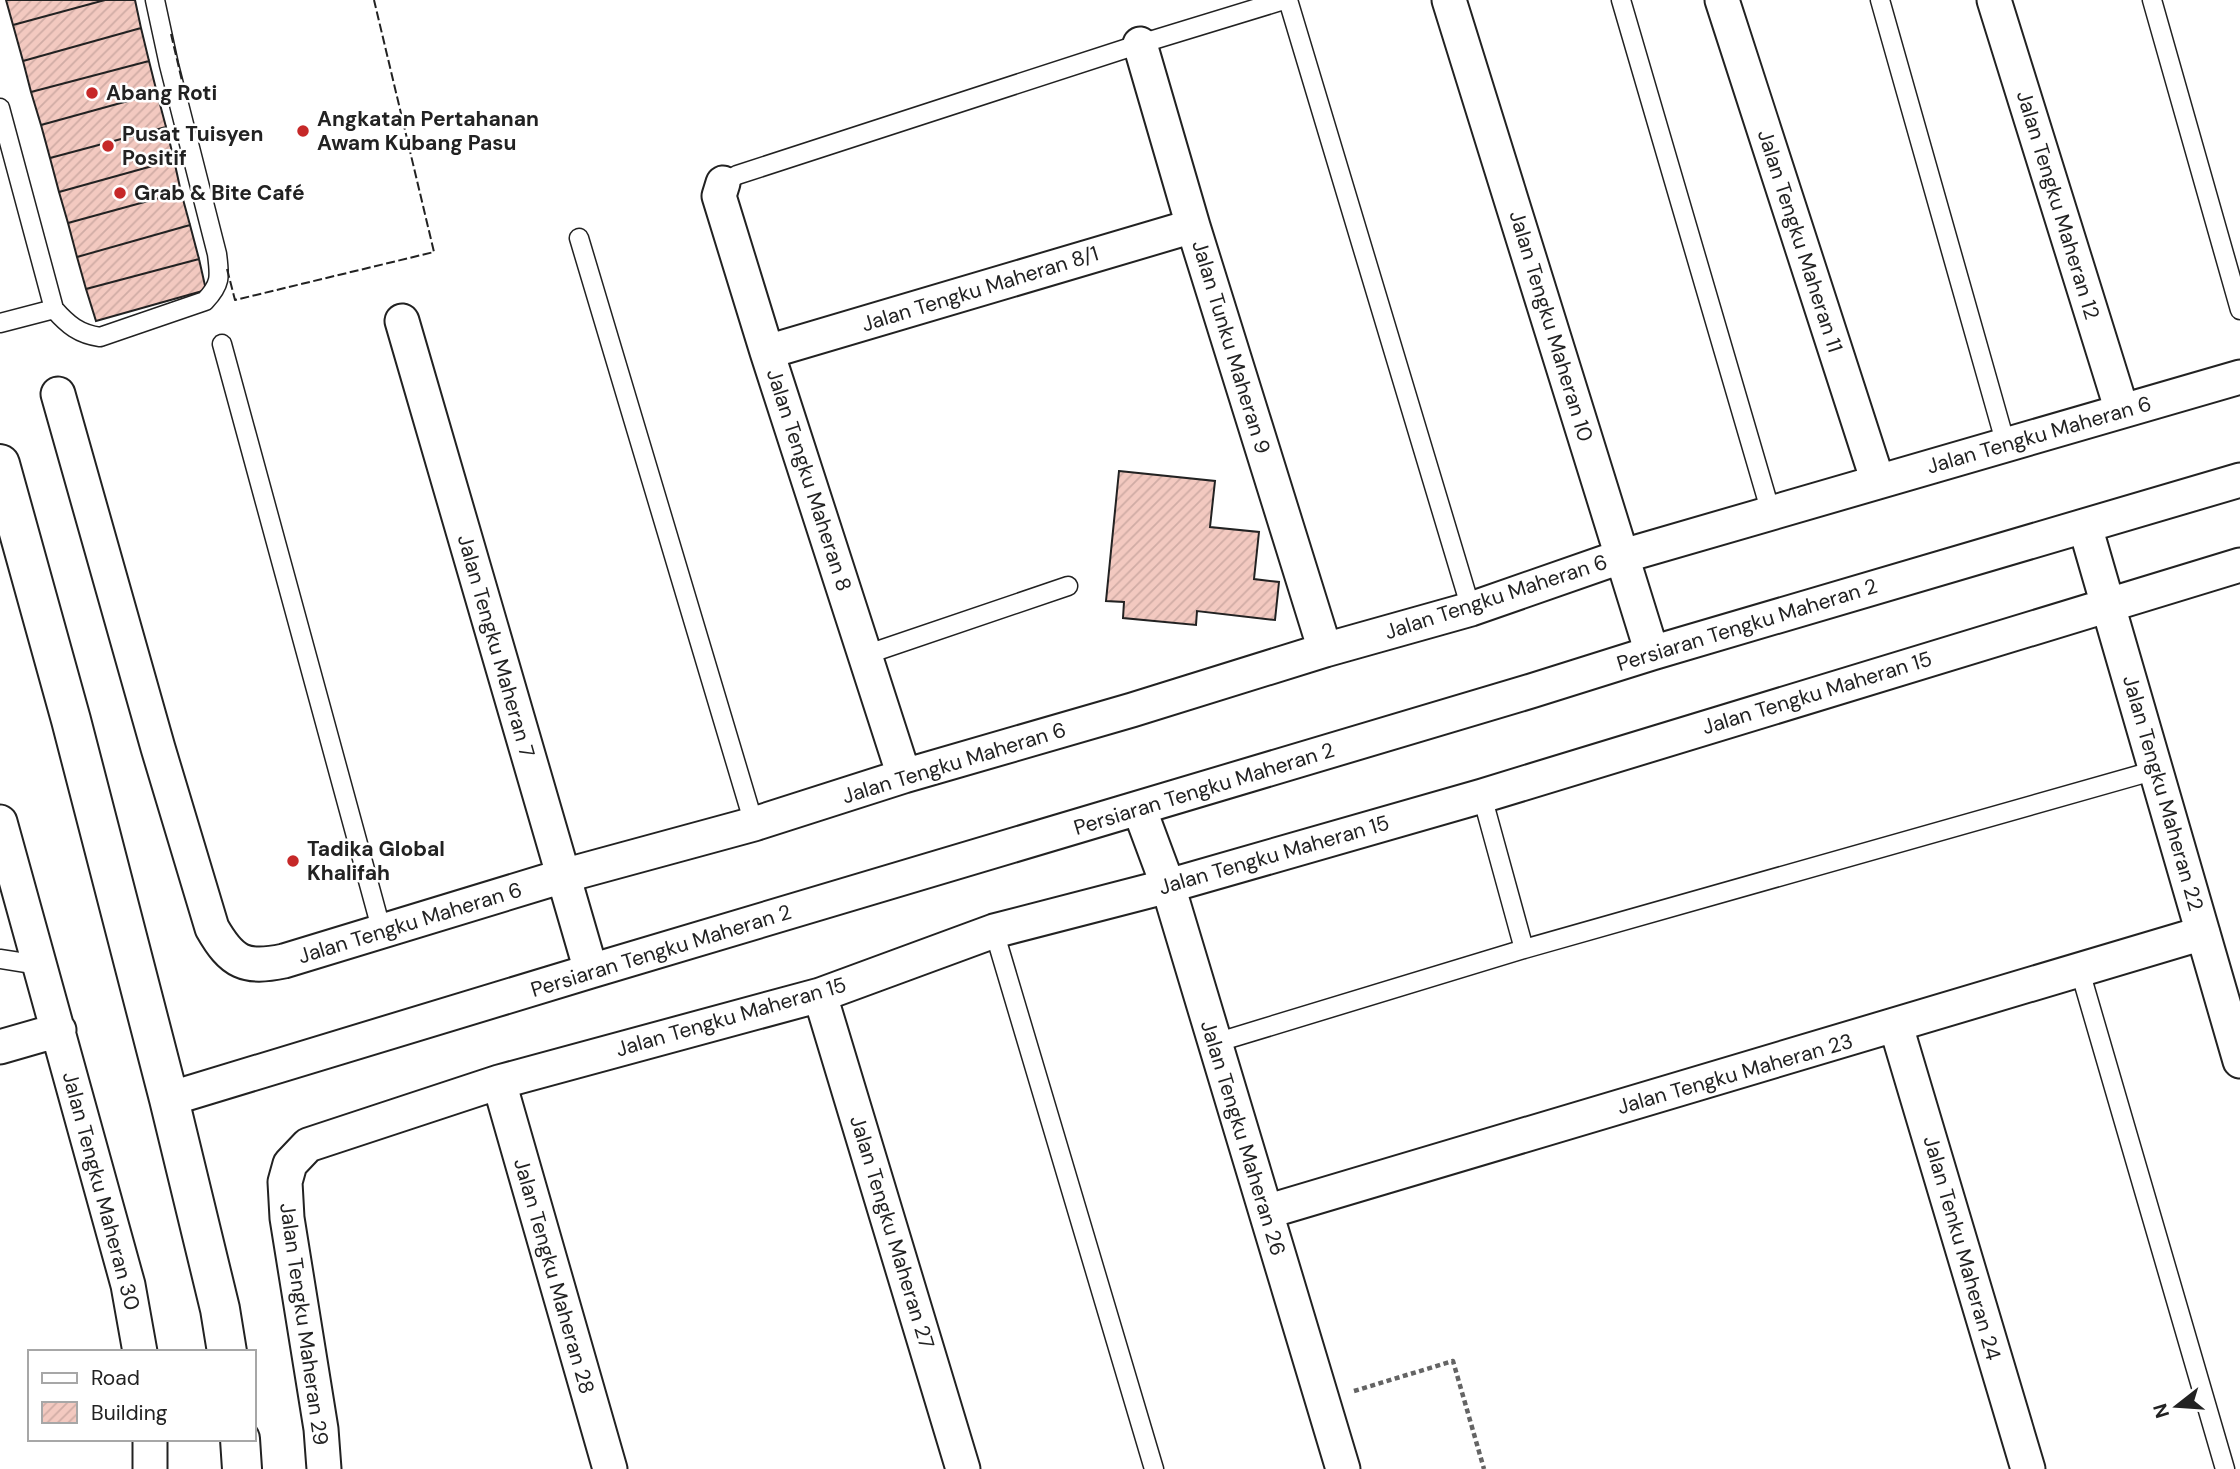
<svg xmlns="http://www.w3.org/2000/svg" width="2240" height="1469" viewBox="0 0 2240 1469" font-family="'DM Sans',sans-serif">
<defs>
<pattern id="building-hatch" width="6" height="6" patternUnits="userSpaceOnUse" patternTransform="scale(1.75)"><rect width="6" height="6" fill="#f3c9c0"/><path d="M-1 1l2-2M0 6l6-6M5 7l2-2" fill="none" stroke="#d0aca5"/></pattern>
</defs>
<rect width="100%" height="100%" fill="#fff"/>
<path fill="url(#building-hatch)" stroke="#222" stroke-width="2" d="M6,0H105L13,25Z
M105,0H135L141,28L23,61L13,25Z
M141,28L149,61L31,92L23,61Z
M149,61L157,93L41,125L31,92Z
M157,93L166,127L50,158L41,125Z
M166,127L174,160L59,192L50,158Z
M174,160L181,192L68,223L59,192Z
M181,192L190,225L77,257L68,223Z
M190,225L199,259L86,289L77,257Z
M199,259L206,290L96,321L86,289Z
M1119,471L1215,481L1210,527L1259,532L1254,579L1279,582L1275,620L1197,611L1196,625L1123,618L1124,602L1106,601Z"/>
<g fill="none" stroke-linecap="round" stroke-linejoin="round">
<g stroke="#222" stroke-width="21">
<path id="service" d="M1288,0L1471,609
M1621,0L1771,513
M1880,0L2006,445
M2152,0L2240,310
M0,108L54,309C68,325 79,334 100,337L205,301C221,284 220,277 217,254L169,65L155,0
M723,183L737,175L1140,44L1284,0
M579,238L754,824
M0,323L54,309
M222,344L382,932
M865,655L1068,586
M994,931L1154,1469
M1524,949L2156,770
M0,959L39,965
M2080,971L2225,1469
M1215,1043L1524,949L1482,796"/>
</g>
<g stroke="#222" stroke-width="37">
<path id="minor" d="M1449,0L1652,653
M1722,0L1878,482
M1994,0L2122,411
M1140,44L1193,226L1325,650
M723,183L719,196L767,352L904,776
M402,321L591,971
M767,352L1193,226
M58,394L158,748L212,928C232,963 245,969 284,961L563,876L754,824L904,776L1132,710L1325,650L1471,609L1623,556L2240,377
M2085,526L2240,1061
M1139,808L1168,886L1343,1469
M0,822L128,1285L140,1352
M820,995L963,1469
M1896,1026L2028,1469
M0,1047L59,1030
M499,1082L610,1469
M169,1099L591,971L1531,691L1652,653L2240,480
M1266,1212L2203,933
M150,1439V1469
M324,1469L321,1429L287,1218L285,1182L290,1164L308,1145L499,1082L820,995L994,931L1168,886L1482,796L2240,565"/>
</g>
<g stroke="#222" stroke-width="42">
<path id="tertiary" d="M0,464L71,720L169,1099L220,1309L227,1352
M240,1439L242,1469"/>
</g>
<path stroke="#646464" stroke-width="4.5" stroke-dasharray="5 3.5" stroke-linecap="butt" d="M1354,1391L1453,1361L1484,1469"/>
<use href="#service" stroke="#fff" stroke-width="18"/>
<use href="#minor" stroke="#fff" stroke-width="33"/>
<use href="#tertiary" stroke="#fff" stroke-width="38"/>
<path stroke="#222" stroke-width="2" stroke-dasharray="9 3.5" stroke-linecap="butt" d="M171,34L186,98
M227,269L235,300L434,252L374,0"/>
</g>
<g fill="#c62828" stroke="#fff" stroke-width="2.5">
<circle cx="92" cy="93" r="7"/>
<circle cx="303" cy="131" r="7"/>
<circle cx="108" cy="146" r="7"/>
<circle cx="120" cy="193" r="7"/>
<circle cx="293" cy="861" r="7"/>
</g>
<g text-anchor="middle" stroke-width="5" stroke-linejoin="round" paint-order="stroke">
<g font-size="21" font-weight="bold" fill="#222" stroke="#fff" text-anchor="start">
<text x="106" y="100">Abang Roti</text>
<text x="317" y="126">Angkatan Pertahanan<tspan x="317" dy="24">Awam Kubang Pasu</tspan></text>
<text x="122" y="141">Pusat Tuisyen<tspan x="122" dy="24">Positif</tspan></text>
<text x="134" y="200">Grab &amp; Bite Café</text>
<text x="307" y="856">Tadika Global<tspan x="307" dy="24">Khalifah</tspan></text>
</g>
<g font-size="21" fill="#222" stroke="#fff">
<text transform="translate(2058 205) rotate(73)" y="7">Jalan Tengku Maheran 12</text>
<text transform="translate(1800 241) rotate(72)" y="7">Jalan Tengku Maheran 11</text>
<text transform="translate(980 289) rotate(-17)" y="7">Jalan Tengku Maheran 8/1</text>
<text transform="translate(1551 326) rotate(73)" y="7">Jalan Tengku Maheran 10</text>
<text transform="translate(1231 347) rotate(73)" y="7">Jalan Tunku Maheran 9</text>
<text transform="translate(2039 435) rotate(-16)" y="7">Jalan Tengku Maheran 6</text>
<text transform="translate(809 480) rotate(72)" y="7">Jalan Tengku Maheran 8</text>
<text transform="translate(1496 597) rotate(-18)" y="7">Jalan Tengku Maheran 6</text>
<text transform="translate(1747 625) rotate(-17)" y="7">Persiaran Tengku Maheran 2</text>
<text transform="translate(496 646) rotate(74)" y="7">Jalan Tengku Maheran 7</text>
<text transform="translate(1817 693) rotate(-17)" y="7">Jalan Tengku Maheran 15</text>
<text transform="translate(954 763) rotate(-17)" y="7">Jalan Tengku Maheran 6</text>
<text transform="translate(1204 789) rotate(-17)" y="7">Persiaran Tengku Maheran 2</text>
<text transform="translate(2163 793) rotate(74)" y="7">Jalan Tengku Maheran 22</text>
<text transform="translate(1274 855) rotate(-16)" y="7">Jalan Tengku Maheran 15</text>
<text transform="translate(410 923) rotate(-17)" y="7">Jalan Tengku Maheran 6</text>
<text transform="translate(661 951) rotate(-17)" y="7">Persiaran Tengku Maheran 2</text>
<text transform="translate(731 1017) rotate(-16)" y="7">Jalan Tengku Maheran 15</text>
<text transform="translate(1735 1074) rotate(-16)" y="7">Jalan Tengku Maheran 23</text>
<text transform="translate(1243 1138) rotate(73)" y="7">Jalan Tengku Maheran 26</text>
<text transform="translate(101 1191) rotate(75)" y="7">Jalan Tengku Maheran 30</text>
<text transform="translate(892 1232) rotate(73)" y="7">Jalan Tengku Maheran 27</text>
<text transform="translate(1962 1248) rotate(74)" y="7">Jalan Tenku Maheran 24</text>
<text transform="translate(554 1276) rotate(74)" y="7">Jalan Tengku Maheran 28</text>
<text transform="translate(304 1324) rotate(82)" y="7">Jalan Tengku Maheran 29</text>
</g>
</g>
<rect x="28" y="1350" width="228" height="91" fill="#ffffff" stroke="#a7a7a7" stroke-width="2"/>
<rect x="42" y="1373" width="35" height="10" fill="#ffffff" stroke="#a7a7a7" stroke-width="2"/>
<text x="91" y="1385" font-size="21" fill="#222222">Road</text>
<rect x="42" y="1402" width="35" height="21" fill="url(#building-hatch)" stroke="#a7a7a7" stroke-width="2"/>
<text x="91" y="1420" font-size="21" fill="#222222">Building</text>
<g transform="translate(2177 1406) rotate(253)" stroke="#ffffff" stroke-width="5" paint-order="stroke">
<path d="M0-5L12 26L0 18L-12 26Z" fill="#222222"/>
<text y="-10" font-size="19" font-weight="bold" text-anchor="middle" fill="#222222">N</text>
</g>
</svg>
